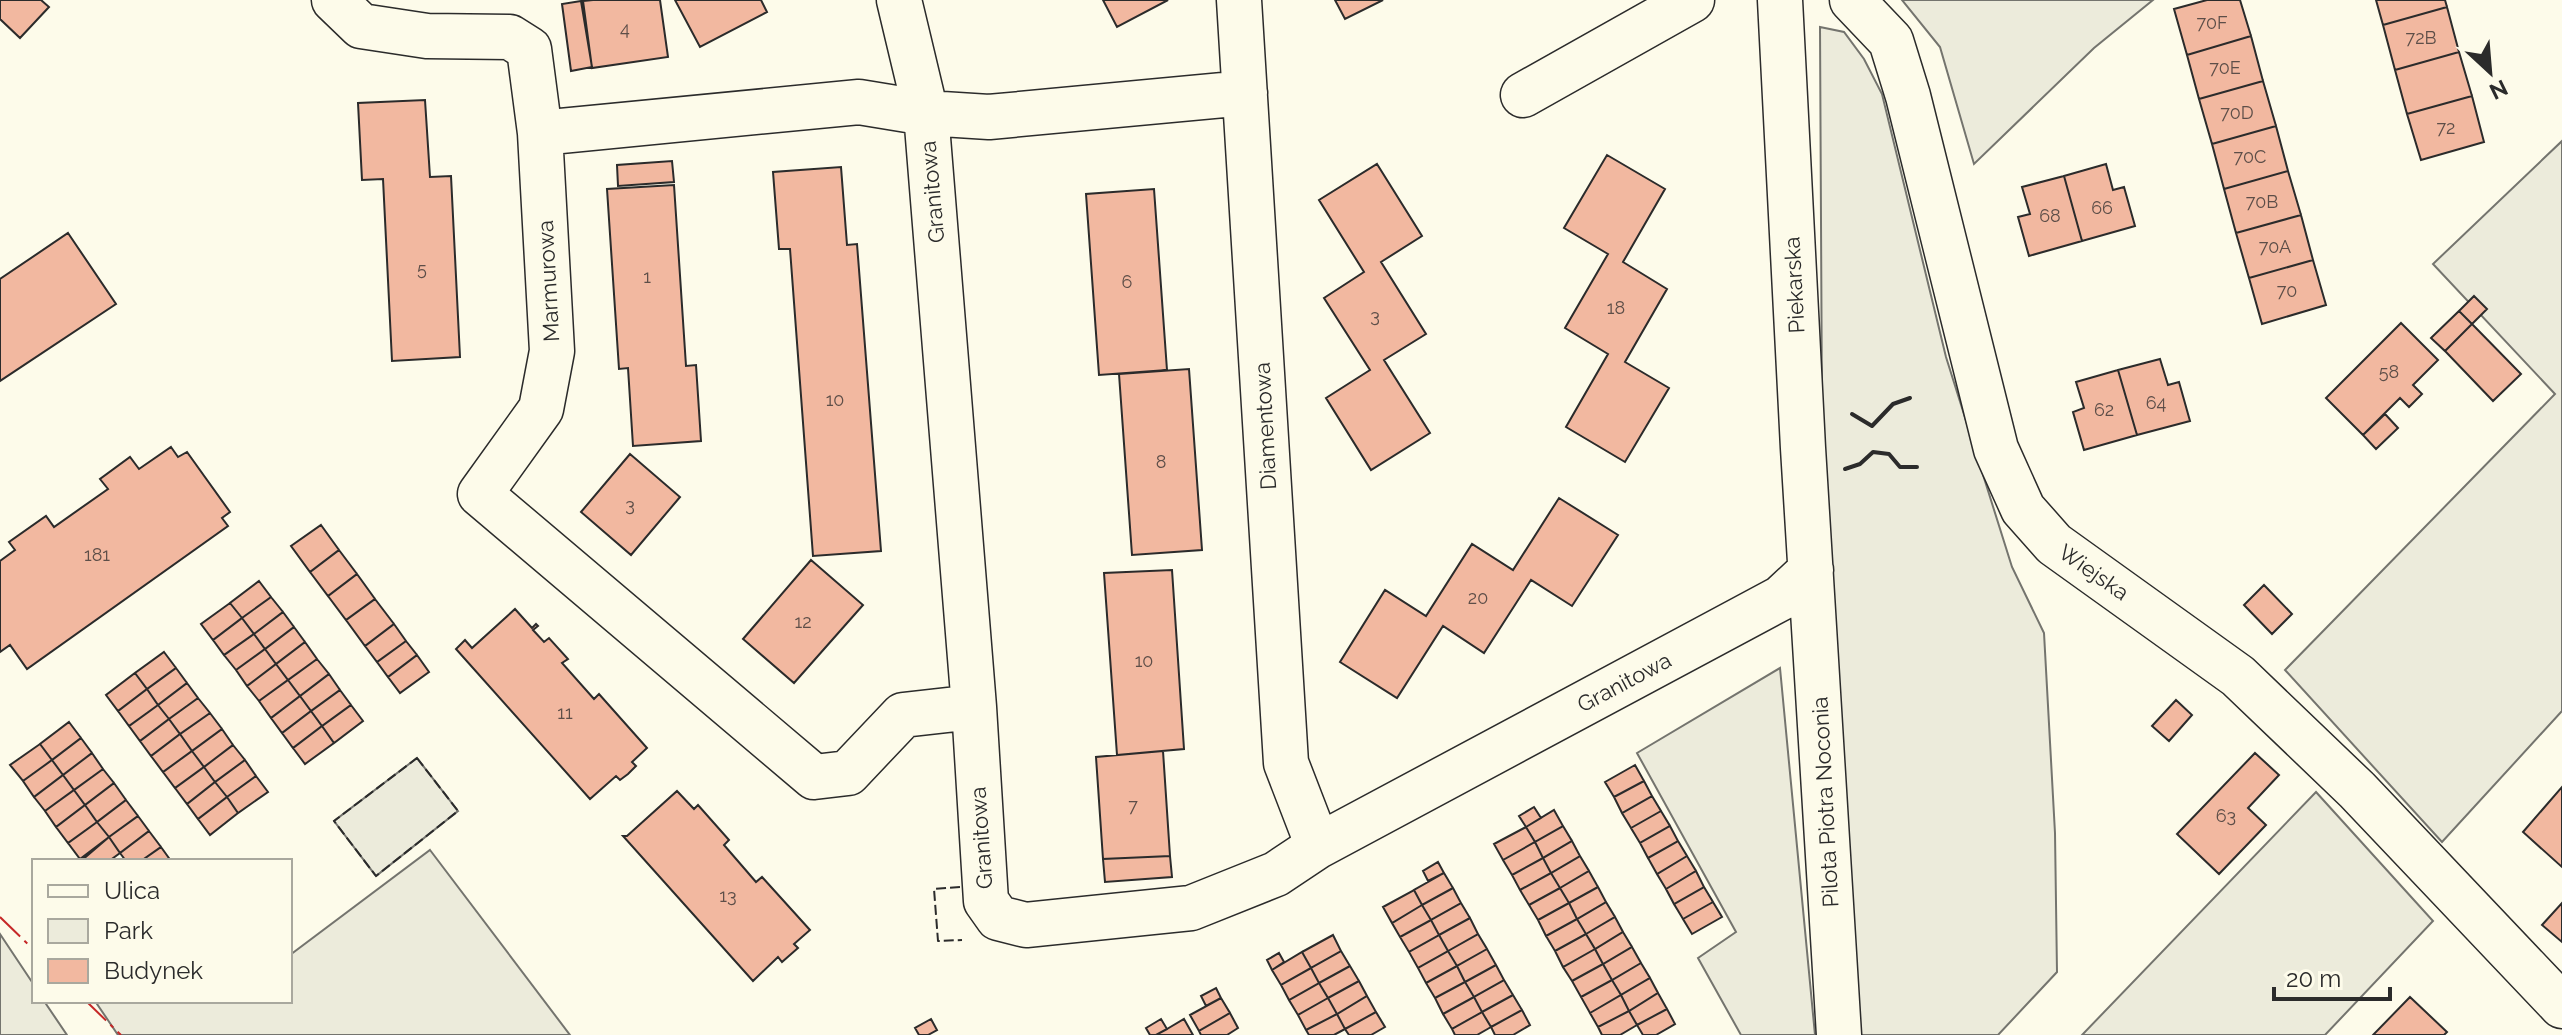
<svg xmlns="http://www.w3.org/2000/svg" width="2562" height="1035" viewBox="0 0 2562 1035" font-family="Raleway,sans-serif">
<rect width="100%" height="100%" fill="#fdfbea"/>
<path fill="#ecebdb" stroke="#74746e" stroke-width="2" d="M1902,0H2153L2094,48L1974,164L1940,47Z
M1820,27L1844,32L1864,59L1882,94L1946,357L2012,567L2044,633L2055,833L2057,972L1998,1035H1856L1822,415Z
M2562,141V711L2442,842L2285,670L2555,394L2433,264Z
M1780,668L1815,1035H1741L1698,958L1736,932L1637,753Z
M417,758L458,811L376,876L334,821Z
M2316,792L2433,921L2325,1035H2082Z
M430,850L570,1035H118L95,1001H290V955Z
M0,934L34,985V1001H44L67,1035H0Z"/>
<path fill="#f2b8a0" stroke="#2b2b2b" stroke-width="2" d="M0,0H41L49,7L20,38L0,19Z
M593,0H660L668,57L592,68L583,1Z
M675,0H761L767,12L700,47Z
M1103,0H1168L1117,27Z
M1335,0H1383L1345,19Z
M2207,0H2240L2251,36L2187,55L2174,9Z
M2376,0H2445L2447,7L2383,25Z
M581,1L592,67L571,71L562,4Z
M2447,7L2459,52L2395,70L2383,25Z
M2251,36L2263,81L2199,99L2187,55Z
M2459,52L2472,96L2407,114L2395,70Z
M2263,81L2276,126L2212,144L2199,99Z
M2472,96L2484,142L2421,160L2407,114Z
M425,100L430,177L451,176L460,357L392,361L383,179L362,180L358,103Z
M2276,126L2288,171L2224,189L2212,144Z
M1607,155L1665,189L1623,262L1667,289L1625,362L1669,388L1625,462L1566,427L1608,354L1565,328L1608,254L1564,228Z
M672,161L674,182L618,186L617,165Z
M1377,164L1422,236L1381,262L1426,334L1384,360L1430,433L1371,470L1326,398L1370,370L1324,298L1364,272L1319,200Z
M2106,164L2113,190L2124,187L2135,226L2082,241L2064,176Z
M841,167L847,245L857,244L881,551L813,556L790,249H779L773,172Z
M2288,171L2301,215L2236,233L2224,189Z
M2064,176L2082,241L2029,256L2018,217L2030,214L2022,187Z
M674,185L686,366L696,365L701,441L633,446L628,368L619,369L607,189Z
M1154,189L1167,370L1099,375L1086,194Z
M2301,215L2313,260L2249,278L2236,233Z
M68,233L116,304L0,381V279Z
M2313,260L2326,305L2262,324L2249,278Z
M2474,296L2487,309L2472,324L2459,311Z
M2459,311L2472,324L2445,351L2431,338Z
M2401,323L2438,360L2413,385L2422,394L2409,407L2400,398L2363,435L2326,398Z
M2472,324L2521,374L2493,401L2445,351Z
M2160,359L2168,385L2179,382L2190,421L2137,435L2118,370Z
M1189,369L1202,550L1132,555L1119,374Z
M2118,370L2137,435L2084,450L2073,412L2084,408L2076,382Z
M2385,414L2398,428L2376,449L2363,435Z
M171,447L178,457L187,452L230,512L222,518L228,526L27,669L10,645L0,652V561L15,550L9,542L46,516L54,527L108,489L100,479L130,457L139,469Z
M630,454L680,497L631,555L581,512Z
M1559,498L1618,535L1572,606L1531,580L1484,653L1443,626L1397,698L1340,662L1385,590L1426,616L1472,544L1513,570Z
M321,525L339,550L310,572L291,546Z
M339,550L357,574L328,596L310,572Z
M811,560L863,605L794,683L743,639Z
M1172,570L1184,749L1117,755L1104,573Z
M357,574L375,599L346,620L328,596Z
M259,581L271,597L242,618L230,603Z
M2264,585L2292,614L2272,634L2244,605Z
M271,597L283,612L254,634L242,618Z
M375,599L394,624L365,646L346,620Z
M230,603L242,618L213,640L201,624Z
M515,609L532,628L536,624L538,626L533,630L544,642L549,638L568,659L562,663L594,699L599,694L647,748L632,762L636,766L628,774L620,780L616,776L590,799L456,649L465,640L472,648Z
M283,612L294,627L265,649L254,634Z
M242,618L254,634L224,655L213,640Z
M394,624L406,641L377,662L365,646Z
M294,627L305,642L276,664L265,649Z
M254,634L265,649L236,670L224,655Z
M406,641L417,655L388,677L377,662Z
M305,642L317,659L288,680L276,664Z
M265,649L276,664L247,686L236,670Z
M164,652L176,668L147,689L135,673Z
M417,655L429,672L400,693L388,677Z
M317,659L329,674L300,696L288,680Z
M276,664L288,680L259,701L247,686Z
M176,668L187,683L158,705L147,689Z
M135,673L147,689L118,711L106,695Z
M329,674L340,690L311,711L300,696Z
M288,680L300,696L271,718L259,701Z
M187,683L198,698L169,719L158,705Z
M147,689L158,705L129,726L118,711Z
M340,690L351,705L322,726L311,711Z
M300,696L311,711L282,733L271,718Z
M198,698L210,713L180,734L169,719Z
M2176,700L2192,715L2169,741L2152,726Z
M158,705L169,719L140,741L129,726Z
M351,705L363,721L334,743L322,726Z
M311,711L322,726L293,748L282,733Z
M210,713L222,729L192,751L180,734Z
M169,719L180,734L151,756L140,741Z
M69,722L81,738L52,760L40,744Z
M322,726L334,743L305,764L293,748Z
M222,729L233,745L204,767L192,751Z
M180,734L192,751L163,772L151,756Z
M81,738L92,753L63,775L52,760Z
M40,744L52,760L23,781L10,765Z
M233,745L245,760L215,782L204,767Z
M192,751L204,767L175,788L163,772Z
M1163,751L1170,856L1103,859L1096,757Z
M92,753L103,769L74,790L63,775Z
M2255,753L2279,775L2248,808L2266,825L2219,874L2177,834Z
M52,760L63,775L34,797L23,781Z
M245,760L256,776L227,797L215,782Z
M1635,765L1644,781L1614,797L1605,782Z
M204,767L215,782L187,804L175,788Z
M103,769L114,783L85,805L74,790Z
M63,775L74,790L45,811L34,797Z
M256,776L268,792L238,813L227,797Z
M1644,781L1652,796L1622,813L1614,797Z
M215,782L227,797L198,819L187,804Z
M114,783L126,800L97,822L85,805Z
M2562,787V867L2523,832Z
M74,790L85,805L56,827L45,811Z
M677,791L694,809L698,805L729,840L724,845L756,882L762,877L810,930L794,944L798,948L782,962L778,957L753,981L623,836H627Z
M1652,796L1661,811L1631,828L1622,813Z
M227,797L238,813L210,835L198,819Z
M126,800L138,816L109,837L97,822Z
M85,805L97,822L68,843L56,827Z
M1534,807L1541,818L1526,827L1519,816Z
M1554,810L1563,826L1535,842L1526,827Z
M1661,811L1670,826L1640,843L1631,828Z
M138,816L149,831L120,853L109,837Z
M97,822L109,837L80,859L68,843Z
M1563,826L1572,841L1543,858L1535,842Z
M1670,826L1678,841L1648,858L1640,843Z
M1526,827L1535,842L1503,860L1494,844Z
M149,831L161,847L141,861H126L120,853Z
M109,837L120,853L109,861H81Z
M1572,841L1580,856L1551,873L1543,858Z
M1678,841L1687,856L1657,874L1648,858Z
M1535,842L1543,858L1512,875L1503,860Z
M161,847L171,861H141Z
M1170,856L1172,877L1105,882L1103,859Z
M1580,856L1589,871L1560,888L1551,873Z
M1687,856L1696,871L1666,889L1657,874Z
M1543,858L1551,873L1520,890L1512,875Z
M1438,862L1444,873L1428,881L1423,871Z
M1589,871L1598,887L1569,903L1560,888Z
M1696,871L1704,887L1674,904L1666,889Z
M1444,873L1453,888L1422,905L1414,890Z
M1551,873L1560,888L1529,905L1520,890Z
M1598,887L1606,902L1577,919L1569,903Z
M1704,887L1713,902L1683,919L1674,904Z
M1453,888L1461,903L1431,920L1422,905Z
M1560,888L1569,903L1538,920L1529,905Z
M1414,890L1422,905L1392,923L1383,907Z
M1606,902L1615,917L1586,934L1577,919Z
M1713,902L1722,917L1692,934L1683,919Z
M1461,903L1470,918L1439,935L1431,920Z
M1569,903L1577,919L1546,936L1538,920Z
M2562,903V942L2542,925Z
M1422,905L1431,920L1400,937L1392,923Z
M1615,917L1623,932L1595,949L1586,934Z
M1470,918L1478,934L1448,951L1439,935Z
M1577,919L1586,934L1555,951L1546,936Z
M1431,920L1439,935L1409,952L1400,937Z
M1623,932L1632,947L1603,964L1595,949Z
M1478,934L1487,949L1457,966L1448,951Z
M1586,934L1595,949L1563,967L1555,951Z
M1333,935L1341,951L1311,968L1302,952Z
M1439,935L1448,951L1418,968L1409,952Z
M1632,947L1641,963L1612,980L1603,964Z
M1487,949L1496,965L1465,982L1457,966Z
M1595,949L1603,964L1572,981L1563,967Z
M1341,951L1350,966L1319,983L1311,968Z
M1448,951L1457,966L1426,983L1418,968Z
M1302,952L1311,968L1281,985L1272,970Z
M1279,953L1284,962L1272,970L1267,960Z
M1641,963L1650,978L1621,995L1612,980Z
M1603,964L1612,980L1581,997L1572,981Z
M1496,965L1504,980L1474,997L1465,982Z
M1350,966L1359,981L1328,998L1319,983Z
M1457,966L1465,982L1435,998L1426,983Z
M1311,968L1319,983L1289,1000L1281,985Z
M1650,978L1658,993L1629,1011L1621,995Z
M1504,980L1513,995L1482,1012L1474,997Z
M1612,980L1621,995L1590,1013L1581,997Z
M1359,981L1367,996L1337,1014L1328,998Z
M1465,982L1474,997L1443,1014L1435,998Z
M1319,983L1328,998L1298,1015L1289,1000Z
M1216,988L1221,998L1206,1006L1201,996Z
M1658,993L1667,1009L1637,1025L1629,1011Z
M1513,995L1522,1010L1491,1027L1482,1012Z
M1621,995L1629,1011L1598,1027L1590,1013Z
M1367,996L1376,1012L1345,1029L1337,1014Z
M1474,997L1482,1012L1452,1029L1443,1014Z
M2410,997L2447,1032L2444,1035H2373Z
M1221,998L1230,1013L1199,1031L1190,1015Z
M1328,998L1337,1014L1306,1030L1298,1015Z
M1667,1009L1675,1024L1656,1035H1643L1637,1025Z
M1522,1010L1530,1025L1513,1035H1495L1491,1027Z
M1629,1011L1637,1025L1620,1035H1602L1598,1027Z
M1376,1012L1385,1027L1371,1035H1349L1345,1029Z
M1482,1012L1491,1027L1477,1035H1455L1452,1029Z
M1230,1013L1238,1028L1227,1035H1201L1199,1031Z
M1337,1014L1345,1029L1334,1035H1309L1306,1030Z
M931,1019L937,1030L928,1035H919L915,1028Z
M1161,1019L1167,1029L1156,1035H1150L1146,1028Z
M1184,1019L1193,1035H1156L1167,1029Z"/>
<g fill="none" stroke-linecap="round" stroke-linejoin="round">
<g stroke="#2b2b2b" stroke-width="47">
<path id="minor" d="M334,0L361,26L427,36L510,37L529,49L540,133L552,351L541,409L480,494L814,777L848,773L903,715L974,707
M899,0L926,113L974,707L986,901L998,918L1026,925L1191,908L1276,874L1318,846L1781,598L1811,570
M1239,0L1286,763L1318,846
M1780,0L1803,448L1839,1035
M1852,0L1891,41L1908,96L1996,449L2023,509L2054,544L2238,676L2357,790L2562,1006
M1523,95L1692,0
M540,133L859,102L926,113L989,117L1245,93"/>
</g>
<use href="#minor" stroke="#fdfbea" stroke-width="44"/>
<path stroke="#2b2b2b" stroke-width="2" stroke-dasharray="10 4" stroke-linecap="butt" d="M417,758L458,811L376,876L334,821Z
M960,887L934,889L938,941L962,940"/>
<path stroke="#2b2b2b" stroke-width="4" d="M1852,414L1872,426L1893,404L1910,398
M1845,469L1860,464L1873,452L1889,454L1900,467H1917"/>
<path stroke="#c62828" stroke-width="2" stroke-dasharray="28 6 4 6" stroke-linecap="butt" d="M0,917L34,950
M86,1001L121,1035"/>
</g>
<g text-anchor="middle" stroke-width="6" stroke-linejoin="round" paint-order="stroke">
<g font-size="18" fill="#5d4e48">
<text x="2212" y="29">70F</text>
<text x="625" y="35">4</text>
<text x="2421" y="44">72B</text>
<text x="2225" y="74">70E</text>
<text x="2237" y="119">70D</text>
<text x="2446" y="134">72</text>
<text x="2250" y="163">70C</text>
<text x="2262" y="208">70B</text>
<text x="2102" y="214">66</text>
<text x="2050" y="222">68</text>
<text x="2275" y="253">70A</text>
<text x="422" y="275">5</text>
<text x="647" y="283">1</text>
<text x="1127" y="288">6</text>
<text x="2287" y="297">70</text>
<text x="1616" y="314">18</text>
<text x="1375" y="322">3</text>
<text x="2389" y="378">58</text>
<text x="835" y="406">10</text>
<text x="2156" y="409">64</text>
<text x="2104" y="416">62</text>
<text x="1161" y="468">8</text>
<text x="630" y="511">3</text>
<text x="97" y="561">181</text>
<text x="1478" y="604">20</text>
<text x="803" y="628">12</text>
<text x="1144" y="667">10</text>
<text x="565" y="719">11</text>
<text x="1133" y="812">7</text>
<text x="2226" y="822">63</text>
<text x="728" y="902">13</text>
</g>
<g font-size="22" fill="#2b2b2b" stroke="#fdfbea">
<text transform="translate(932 192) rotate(-95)" y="8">Granitowa</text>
<text transform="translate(548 281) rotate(-93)" y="8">Marmurowa</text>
<text transform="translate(1794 285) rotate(-93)" y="8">Piekarska</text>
<text transform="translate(1265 426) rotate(-93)" y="8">Diamentowa</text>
<text transform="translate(2094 572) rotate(35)" y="8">Wiejska</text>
<text transform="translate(1624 682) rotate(-28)" y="8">Granitowa</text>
<text transform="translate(1825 802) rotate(-93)" y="8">Pilota Piotra Noconia</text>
<text transform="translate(981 838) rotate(-94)" y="8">Granitowa</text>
</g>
</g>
<rect x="32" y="859" width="260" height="144" fill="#fdfbea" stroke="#a9a89e" stroke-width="2"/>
<rect x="48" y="885" width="40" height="12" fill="#fdfbea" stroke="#a9a89e" stroke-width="2"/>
<text x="104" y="899" font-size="24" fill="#2b2b2b">Ulica</text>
<rect x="48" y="919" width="40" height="24" fill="#ecebdb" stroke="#a9a89e" stroke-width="2"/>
<text x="104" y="939" font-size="24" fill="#2b2b2b">Park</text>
<rect x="48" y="959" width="40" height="24" fill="#f2b8a0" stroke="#a9a89e" stroke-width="2"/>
<text x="104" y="979" font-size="24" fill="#2b2b2b">Budynek</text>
<g transform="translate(2490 72) rotate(154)" stroke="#fdfbea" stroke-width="6" paint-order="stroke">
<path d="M0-6L14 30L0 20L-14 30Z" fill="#2b2b2b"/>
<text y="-12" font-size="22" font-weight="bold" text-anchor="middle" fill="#2b2b2b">N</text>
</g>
<path d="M2274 987v12h116v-12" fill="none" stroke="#2b2b2b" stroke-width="4"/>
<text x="2286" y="987" font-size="24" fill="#2b2b2b" stroke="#fdfbea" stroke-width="6" paint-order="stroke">20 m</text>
</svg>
